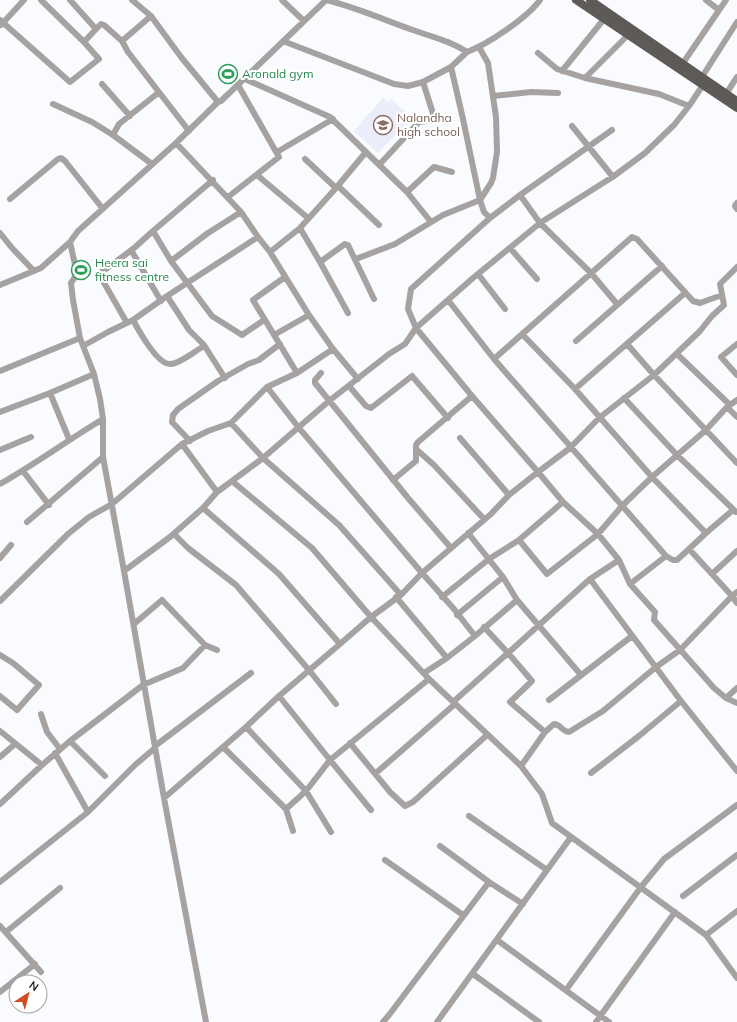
<svg xmlns="http://www.w3.org/2000/svg" width="737" height="1022" viewBox="0 0 737 1022" font-family="Mulish,sans-serif">
<rect width="100%" height="100%" fill="#fafbff"/>
<path fill="#ebeefa" d="M383,98L389,103L391,99L412,118L378,153L354,131Z"/>
<g fill="none" stroke-linecap="round" stroke-linejoin="round">
<path stroke="#a5a2a1" stroke-width="6" d="M41,0L84,42L96,29
M70,0L96,29L101,24L104,25L122,41L128,52L189,131
M132,0L151,16L181,57L218,102
M282,0L304,21
M326,0C356,7 384,20 413,30C432,37 451,41 467,52C488,44 527,18 540,0
M706,0L719,10
M0,20L70,82L99,59L84,42
M1,25L24,0
M628,35L585,78L659,94L689,106
M122,41L151,16
M283,41L394,84L408,86L423,82
M467,52L451,67L463,119L480,200L484,212L490,218
M538,53L557,69L585,78
M683,63L726,0
M562,71L604,19
M245,79L330,117L407,192L434,167L452,172
M700,80L737,22
M102,84L130,116
M726,94L737,77
M493,96L531,92L558,93
M53,104L92,122L113,135L152,164
M572,126L613,177
M113,135L119,124L158,93
M176,143L241,212L258,237L270,252L309,315L333,349L358,379
M277,152L333,119
M305,159L336,188
M379,165L419,122L435,120L423,82L451,67
M257,175L308,218
M213,180L153,231L171,261L212,316L242,335L264,320
M338,186L379,225
M407,192L431,222
M520,195L612,130
M228,197L279,157L238,85
M10,199L58,159L61,158L65,161L103,209
M737,203L735,206L737,209
M300,228L320,262L345,244L348,245L374,299
M0,233L12,248L34,271
M70,242L77,274L71,283L73,300L80,338L94,374L100,399L103,419V457L124,571L170,537L203,508L279,574L340,644L279,696
M510,248L537,279
M131,250L161,301
M270,252L300,228L336,188L366,152
M356,259L395,244L443,215L480,200L491,183L493,178L497,152L496,117L488,63L479,47
M171,261L208,233L241,212
M320,262L348,313
M478,274L505,309
M285,277L253,300L297,373
M0,285L41,268L70,242L78,231L176,143L218,102L221,101L326,0
M685,293L575,389L652,477L706,533L689,549L712,574L737,551
M167,296L189,330L204,345L225,378
M448,300L494,359L666,556L673,560H677L689,549
M617,304L591,273L540,223L520,195L490,218L411,289L408,309L416,328L472,396L538,472L570,448L599,418L654,375L737,463
M133,320C139,331 158,366 171,364C181,363 195,351 204,346
M127,323L99,274L133,249L153,231
M522,334L575,389
M274,335L309,315
M576,341L662,266
M627,344L654,375L700,331L712,316L724,305L720,284L737,267
M737,344L721,357L737,375
M83,346L108,332L133,320L167,296L258,237
M677,354L730,405
M494,359L632,237L637,239L693,301L700,303L722,295
M0,371L80,338
M321,373L315,380V383L408,498L451,548
M349,386L366,406L371,408L412,376L448,418
M267,387L299,428L422,573L401,595L371,617L340,644
M50,393L69,439
M624,398L677,455L736,512H737
M737,400L727,407L706,430L652,477L622,506L598,534L619,560L630,584L655,612L654,620L714,688L726,698L737,688
M727,407L737,417
M0,412L50,393L94,374
M231,423L263,458L339,525L401,595
M460,438L509,495
M190,441L172,422L173,415L178,409L218,381L248,364L259,360L280,344
M182,444L217,492
M416,449L434,465L484,519
M0,450L31,437
M23,471L49,505
M393,480L416,461V445L418,442L472,396
M232,481L312,548L371,617L429,679L521,766L542,794L552,823L706,935L737,911
M0,484C35,464 68,440 103,419
M563,502L598,534L547,574L519,540Z
M203,508L217,492L263,458L329,401L389,354L405,344L416,328L473,278L540,223L614,176L645,153L674,125L689,106L705,82
M27,522L103,457
M706,533L733,510
M174,534L188,548L236,585L309,670L336,704
M0,558L11,545
M619,560L590,579L681,701L737,771
M124,571L164,798L206,1022
M712,574L732,596L737,592
M503,577L517,600L581,675
M630,584L666,556
M396,597L447,658
M442,597L489,559L519,540
M517,600L475,636L454,609L422,573L491,514L509,495L538,472L563,502
M0,601L68,534L89,517L112,504L182,444L208,431L231,423L267,387L297,373L333,349
M457,615L503,577L468,533
M134,624L162,600L205,645L217,650
M0,655L13,663L39,685L17,710L0,696
M424,673L447,658L475,636
M726,698L737,703
M549,700L632,636
M453,702L508,653L484,627
M41,714L47,732L60,749
M246,727L279,696L330,760L429,679
M0,731L42,765L0,804
M545,732L554,724C561,724 562,732 569,732L603,711L656,667L680,650L732,596L737,603
M70,741L105,776
M350,743L390,792L405,806L413,802L487,735
M155,746L251,673
M223,747L246,727L306,791L331,832
M55,753L88,812
M0,757L15,744
M42,765L70,741L143,685L183,668L205,645
M521,766L545,732L510,702L532,681L508,653L590,579
M376,773L455,704
M591,773L639,736L681,701
M164,798L223,747L286,809L293,831
M286,809L306,791L330,760L371,810
M469,816L547,870
M440,846L489,882L523,904
M385,860L463,915
M0,882L88,812L135,765L155,748
M683,896L737,855
M0,926L41,972
M6,932L60,888
M706,935L737,978
M497,940L609,1022
M473,974L539,1022
M566,990L641,887L664,859L737,805
M0,992L35,964
M383,1022L389,1015L489,882
M437,1022L571,837
M596,1022L675,912"/>
<path stroke="#5e5a58" stroke-width="8" d="M576,0L737,108
M590,0L737,101"/>
</g>
<defs>
<g id="stadium-ring" transform="scale(1)"><circle r="9.5" fill="#fff" stroke="#2e9e5b" stroke-width="1.5"/><path d="M0-5a6.5 5 0 1 0 0 10a6.5 5 0 1 0 0-10ZM-3.5-1.8h7v3.6h-7Z" fill="#2e9e5b"/></g>
<g id="school-ring" transform="scale(1)"><circle r="9.5" fill="#fff" stroke="#8d6e63" stroke-width="1.5"/><path d="M0-5L7-2L0 1L-7-2ZM-4 1L0 2.5L4 1V4Q0 6-4 4Z" fill="#8d6e63"/></g>
</defs>
<g fill-rule="evenodd">
<use href="#stadium-ring" x="228" y="74"/>
<use href="#school-ring" x="383" y="125"/>
<use href="#stadium-ring" x="81" y="270"/>
</g>
<g text-anchor="middle" stroke-width="4" stroke-linejoin="round" paint-order="stroke">
<g font-size="12" fill="#27864d" stroke="#fff" text-anchor="start">
<text x="242" y="78">Aronald gym</text>
<text x="95" y="267">Heera sai<tspan x="95" dy="14">fitness centre</tspan></text>
</g>
<g font-size="12" fill="#785e54" stroke="#fff" text-anchor="start">
<text x="397" y="122">Nalandha<tspan x="397" dy="14">high school</tspan></text>
</g>
</g>
<g transform="translate(28 994) rotate(36)"><circle r="19" fill="#ffffff" stroke="#a2a3a3"/>
<path d="M0-3L7 15L0 10L-7 15Z" fill="#d44b21"/>
<text y="-6" font-size="11" font-weight="bold" text-anchor="middle" fill="#17181a">N</text>
</g>
</svg>
